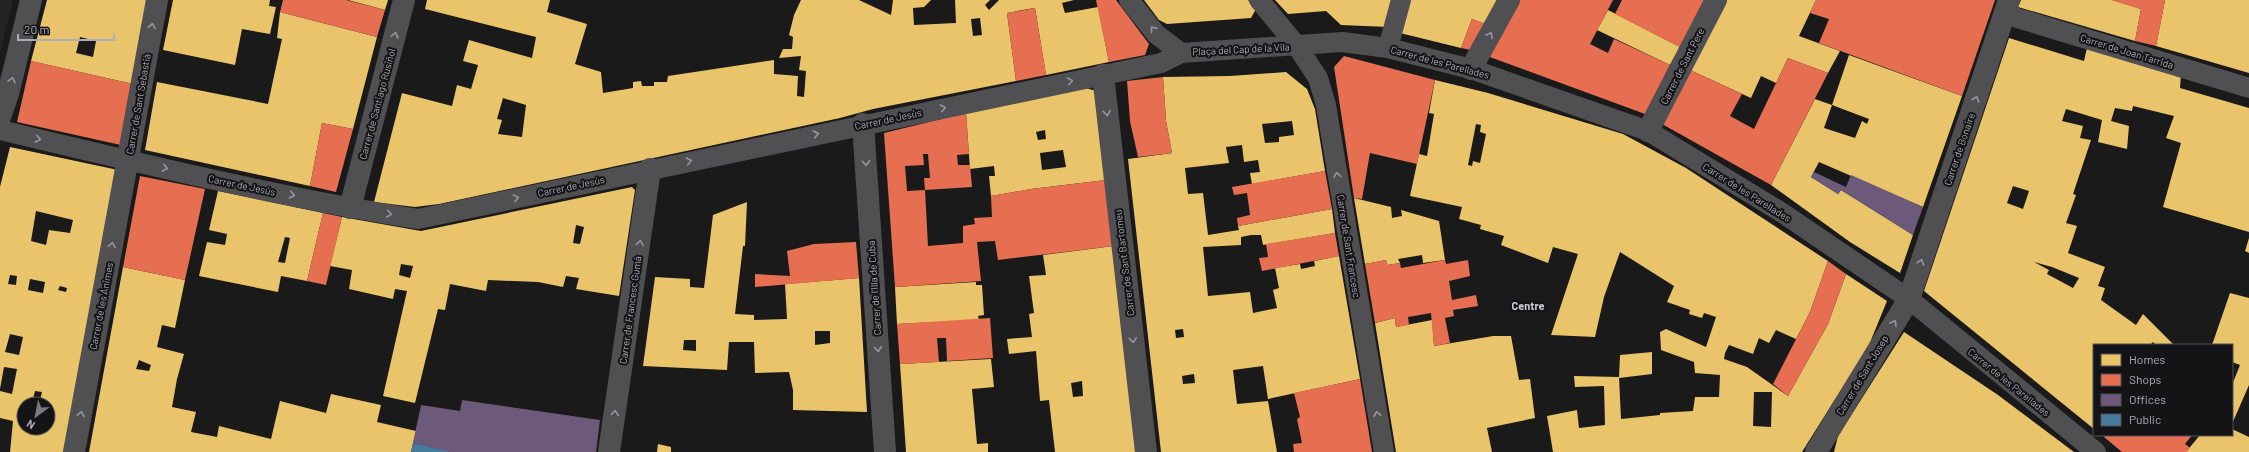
<svg xmlns="http://www.w3.org/2000/svg" width="2249" height="452" viewBox="0 0 2249 452" font-family="Barlow,sans-serif">
<rect width="100%" height="100%" fill="#1a1a1a"/>
<path fill="#242426" d="M0,0H13L0,53Z"/>
<path fill="#e9c46a" fill-rule="evenodd" d="M47,0H149L133,84L31,61ZM80,37L96,41L93,57L76,53Z
M173,0H270L269,6L276,7L270,34L242,29L235,65L163,50Z
M348,0H388L385,10Z
M427,0H550L547,12L587,24L575,64L601,72L603,93L633,88V82L641,81L642,86H654V82H667L668,76L774,60V74L798,76L797,96L804,97L806,71L799,70L801,56L779,58L783,49H792L793,37L789,35L794,15L801,0H859L891,15L893,0H931L924,7L913,8L914,25L956,23L955,0H990L985,5L989,10L999,0H1074L1062,3L1065,13L1098,7L1109,62L1046,75L1035,8L1028,9L1007,13L1016,81L873,109L840,118L439,204L415,207L374,202L402,93L452,106L457,85L471,89L478,65L463,61L469,40L532,58L536,37L425,9ZM980,18L982,35L973,36L971,19ZM503,98L526,105L522,137L498,134L502,120L497,119Z
M1144,0H1248L1256,9L1251,18L1167,24L1159,20Z
M1275,0H1395L1389,27L1341,25L1326,11L1288,14Z
M1408,0H1497L1485,24L1472,19L1461,48L1400,33Z
M1727,0H1816L1799,36L1840,51L1828,73L1788,58L1776,83L1761,76L1751,98L1690,70Z
M2021,0H2112L2141,9L2135,41L2018,7Z
M2165,0H2249V73L2156,46Z
M1608,10L1680,47L1670,65L1597,30Z
M280,12L377,37L353,129L322,123L310,186L145,150L157,82L268,104L282,39L277,38Z
M2009,38L2084,61L2087,48L2181,74L2180,88L2249,108V232L2163,207L2181,143L2166,138L2174,116L2133,106L2132,111L2115,108L2111,121L2129,126L2127,149L2098,142L2102,120L2066,109L2062,121L2083,126L2080,138L2091,140L2073,194L2076,195L2066,223L2077,226L2068,253L2105,267L2098,286L2105,288L2101,300L2136,325L2143,314L2173,344L2156,345L2153,342L2150,345H2094V429L1924,291ZM2013,186L2029,191L2023,209L2007,203ZM2034,262L2052,267L2079,278L2073,288L2047,274L2049,270Z
M1849,55L1962,96L1923,207L1819,162L1811,177L1838,194L1841,190L1913,235L1900,273L1850,242L1771,185L1815,99L1832,105L1824,128L1855,138L1862,121L1867,124L1869,119L1832,105Z
M1286,72L1307,89L1315,109L1325,171L1252,184L1250,173L1260,172L1258,160L1244,162L1242,145L1226,147L1229,163L1185,168L1188,194L1203,193L1208,235L1239,230L1238,226L1332,209L1335,233L1263,245L1261,235H1251L1241,237V245L1203,247L1208,296L1250,292L1253,313L1277,308L1273,290L1279,288L1275,268L1300,264L1301,269L1315,266L1314,261L1339,256L1360,379L1268,399L1263,366L1233,370L1237,404L1268,401L1277,452H1161L1128,159L1172,153L1166,121L1163,77L1230,76ZM1292,121L1294,135L1279,137V142L1265,143L1262,124ZM1183,329L1184,337L1176,338L1175,330ZM1194,374L1195,383L1183,384L1182,376Z
M1435,80L1488,93L1623,134L1686,168L1828,261L1810,312L1796,339L1776,330L1769,343L1759,338L1753,354L1729,345L1725,353L1724,359L1747,367L1788,396L1828,324L1846,274L1887,301L1869,345L1802,452H1553L1547,416L1577,410L1579,428L1605,425L1604,386L1575,387L1574,376L1619,377L1621,419L1660,415V413L1693,411L1695,397H1719L1720,375L1695,373L1694,362L1661,350L1660,332L1666,329L1706,347L1716,317L1704,313L1702,318L1689,314L1690,310L1667,302L1674,286L1620,252L1604,297L1595,337L1551,335L1578,254L1553,247L1548,263L1501,245L1504,236L1480,229L1481,225L1459,219L1462,207L1410,196L1419,154L1427,156L1434,114L1429,113ZM1476,124L1481,125L1480,132L1486,134L1480,163L1473,161L1472,166L1468,165ZM1754,392H1772L1771,427L1753,426Z
M1086,88L1096,91L1106,180L1031,189L991,196L989,176H995L994,166L970,169L966,113ZM1045,130L1046,139L1038,140L1036,132ZM1063,150L1066,167L1042,170L1040,153Z
M10,147L118,170L65,452H10L13,421L0,418V391L12,394L17,369L4,367L0,389V187ZM36,211L73,220L70,233L49,230L46,245L31,241ZM10,275L17,276L16,285L8,284ZM30,279L45,282L43,293L28,290ZM60,286L67,288L66,292L58,290ZM10,334L23,337L19,355L5,352ZM35,391L42,392L40,400L33,399ZM24,404H48V428H24Z
M632,187L635,190L619,296L576,289L579,278L566,276L563,287L538,282L488,280L486,291L450,284L445,310L438,309L415,403L383,396L407,291L395,289L393,299L349,289L352,270L330,266L342,217L421,231ZM576,225L584,227L580,244L573,243ZM401,264L413,266L410,278L399,275Z
M218,191L323,213L307,281L281,276L278,292L199,276L207,242L225,245L227,234L209,230ZM285,237L290,238L285,263L278,262Z
M1354,198L1391,207L1392,218L1402,216L1401,210L1439,221L1445,260L1423,263L1422,255L1398,259L1400,263L1387,265L1386,260L1365,264Z
M747,202L745,246H743L735,314L754,315V320L787,319L785,284L859,278L867,412L793,410V390L789,372L755,373L754,342H729L727,370L643,366L655,277L690,279V287L704,288L713,215ZM815,331H830V343L815,345ZM684,340H696V351L683,350Z
M2249,238V253L2245,251Z
M1114,246L1137,452H1055L1049,400L1040,401L1036,351L1009,354L1007,339L1032,337L1029,314L1034,313L1029,276L1046,275L1043,255ZM1082,381L1083,396L1073,397L1071,383Z
M123,267L185,280L175,328L162,325L157,347L184,354L177,379L172,407L196,412L191,432L217,437L219,426L271,439L280,401L326,413L331,394L381,405L377,422L416,431L411,452H89ZM139,360L151,365L149,371L136,369Z
M976,282V285H982L984,315L978,316L979,320L897,324L895,287Z
M2230,293L2249,298V385L2232,424V385L2240,365L2232,362V345H2212Z
M1395,318L1396,327L1432,320L1434,346L1493,336H1511L1519,380L1530,379L1535,418L1487,428L1492,452H1396L1375,323Z
M1904,332L1998,395L2074,452H1834L1838,436Z
M1652,352V374L1619,378L1620,355Z
M991,359L994,387L972,389L977,444L988,443V452H906L900,364Z
M2232,429L2249,437V452H2186L2200,435H2232Z
M658,444L671,447V452H657Z"/>
<path fill="#e76f51" fill-rule="evenodd" d="M283,0H346L385,10L377,37L280,12Z
M1096,0H1116L1149,44L1145,55L1109,62Z
M1519,0H1613L1590,44L1608,53L1614,39L1670,65L1645,114L1487,56Z
M1622,0H1704L1680,47L1615,14Z
M1816,0H1995L1962,96L1819,43L1829,19L1810,13Z
M2111,0H2165L2156,46L2135,41L2141,9Z
M1035,8L1046,75L1016,81L1007,13Z
M1472,19L1485,24L1471,50L1461,48Z
M1344,56L1435,80L1417,164L1370,153L1362,199L1354,198L1334,67Z
M1788,58L1828,73L1771,185L1662,124L1690,70L1742,94L1730,116L1754,129Z
M31,61L133,84L121,145L17,122Z
M1163,77L1166,121L1172,153L1138,157L1130,121L1127,81Z
M966,113L969,154L957,155L958,165H970L972,187L925,190L928,246L963,243V226L975,224L974,218L992,217L991,196L1031,189L1106,180L1114,246L998,260L995,241L977,242L981,281L895,287L884,133ZM923,154H928L930,178H924L925,190L907,191L905,166L924,165Z
M322,123L353,129L336,192L310,186Z
M1325,171L1332,209L1238,226L1237,218L1250,215L1247,193L1234,195L1232,187Z
M140,176L205,189L185,280L123,267Z
M323,213L342,217L326,285L307,281Z
M1335,233L1339,256L1262,271L1259,258L1268,257L1266,244Z
M856,242L859,278L755,287V274L790,276L787,251L814,244Z
M1386,260L1387,265L1400,263L1401,268L1445,260L1446,264L1468,260L1470,276L1449,281L1452,300L1476,295L1478,306L1453,310L1454,316L1445,318L1450,343L1434,346L1431,313L1408,317L1409,325L1396,327L1395,318L1375,323L1365,264Z
M1828,261L1846,274L1828,324L1788,396L1773,384L1810,312Z
M990,318L993,358L947,361L946,338H937L939,362L900,364L897,324Z
M1360,379L1372,452H1294L1293,444L1302,443L1297,419L1300,417L1294,393Z
M2105,435H2192L2185,444L2190,448L2186,452H2122L2104,437Z"/>
<path fill="#6d597a" d="M1814,172L1846,187L1851,175L1923,207L1913,235L1841,190L1838,194L1811,177Z
M462,400L600,420L596,452H450L413,443L421,405L460,411Z"/>
<path fill="#457b9d" d="M413,443L448,451V452H411Z"/>
<g fill="none" stroke-linecap="round" stroke-linejoin="round">
<path stroke="#505053" stroke-width="20" d="M1129,0L1156,34L1181,53
M1259,0L1297,46L1318,78L1326,105L1384,452
M2004,14L2249,88
M1388,48L1401,0
M0,130C139,163 278,197 418,219L1161,63L1181,53L1342,42L1388,48L1471,69L1648,131L1781,212L1909,299L2096,452"/>
<path stroke="#505053" stroke-width="22" d="M1471,69L1509,0
M1103,75L1146,452
M863,124L885,452
M1648,131L1716,0
M350,208L404,0
M74,452L157,0
M609,452L650,169
M1816,452L1909,299L2009,0"/>
<path stroke="#505053" stroke-width="22" d="M0,117L8,94L31,0"/>
</g>
<defs><path id="oneway-chevron" d="M-2-3.5L2.5 0L-2 3.5" fill="none" stroke-width="1.6" stroke-linecap="round" stroke-linejoin="round"/></defs>
<g stroke="#9595a0">
<use href="#oneway-chevron" transform="translate(152 26) rotate(-80)"/>
<use href="#oneway-chevron" transform="translate(1153 29) rotate(-129)"/>
<use href="#oneway-chevron" transform="translate(395 35) rotate(-75)"/>
<use href="#oneway-chevron" transform="translate(1490 35) rotate(-61)"/>
<use href="#oneway-chevron" transform="translate(12 80) rotate(-77)"/>
<use href="#oneway-chevron" transform="translate(1070 81) rotate(-12)"/>
<use href="#oneway-chevron" transform="translate(1976 99) rotate(-71)"/>
<use href="#oneway-chevron" transform="translate(943 108) rotate(-12)"/>
<use href="#oneway-chevron" transform="translate(1107 113) rotate(83)"/>
<use href="#oneway-chevron" transform="translate(816 134) rotate(-12)"/>
<use href="#oneway-chevron" transform="translate(38 139) rotate(13)"/>
<use href="#oneway-chevron" transform="translate(689 161) rotate(-12)"/>
<use href="#oneway-chevron" transform="translate(866 163) rotate(86)"/>
<use href="#oneway-chevron" transform="translate(165 168) rotate(12)"/>
<use href="#oneway-chevron" transform="translate(1337 175) rotate(-99)"/>
<use href="#oneway-chevron" transform="translate(292 195) rotate(12)"/>
<use href="#oneway-chevron" transform="translate(516 198) rotate(-12)"/>
<use href="#oneway-chevron" transform="translate(389 214) rotate(9)"/>
<use href="#oneway-chevron" transform="translate(640 243) rotate(-82)"/>
<use href="#oneway-chevron" transform="translate(112 245) rotate(-79)"/>
<use href="#oneway-chevron" transform="translate(1921 262) rotate(-71)"/>
<use href="#oneway-chevron" transform="translate(1894 323) rotate(-59)"/>
<use href="#oneway-chevron" transform="translate(1133 340) rotate(83)"/>
<use href="#oneway-chevron" transform="translate(878 349) rotate(86)"/>
<use href="#oneway-chevron" transform="translate(615 413) rotate(-82)"/>
<use href="#oneway-chevron" transform="translate(81 414) rotate(-79)"/>
<use href="#oneway-chevron" transform="translate(1377 414) rotate(-99)"/>
</g>
<g text-anchor="middle" stroke-width="4" stroke-linejoin="round" paint-order="stroke">
<g font-size="10" fill="#acacb9" stroke="#141416">
<text transform="translate(1241 49) rotate(-3)" y="4">Plaça del Cap de la Vila</text>
<text transform="translate(2127 51) rotate(17)" y="4">Carrer de Joan Tarrida</text>
<text transform="translate(1440 62) rotate(15)" y="4">Carrer de les Parellades</text>
<text transform="translate(1682 66) rotate(-63)" y="4">Carrer de Sant Pere</text>
<text transform="translate(138 104) rotate(-80)" y="4">Carrer de Sant Sebastià</text>
<text transform="translate(377 104) rotate(-75)" y="4">Carrer de Santiago Rusiñol</text>
<text transform="translate(888 119) rotate(-12)" y="4">Carrer de Jesús</text>
<text transform="translate(1959 149) rotate(-71)" y="4">Carrer de Bonaire</text>
<text transform="translate(242 185) rotate(12)" y="4">Carrer de Jesús</text>
<text transform="translate(571 186) rotate(-12)" y="4">Carrer de Jesús</text>
<text transform="translate(1747 192) rotate(32)" y="4">Carrer de les Parellades</text>
<text transform="translate(1349 246) rotate(81)" y="4">Carrer de Sant Francesc</text>
<text transform="translate(1124 263) rotate(-97)" y="4">Carrer de Sant Bartomeu</text>
<text transform="translate(874 288) rotate(-94)" y="4">Carrer de l'Illa de Cuba</text>
<text transform="translate(101 306) rotate(-79)" y="4">Carrer de les Ànimes</text>
<text transform="translate(630 310) rotate(-82)" y="4">Carrer de Francesc Gumà</text>
<text transform="translate(1862 375) rotate(-59)" y="4">Carrer de Sant Josep</text>
<text transform="translate(2009 382) rotate(39)" y="4">Carrer de les Parellades</text>
</g>
<g font-size="11" font-weight="bold" fill="#cdccd6" stroke="#141416">
<text x="1528" y="310">Centre</text>
</g>
</g>
<rect x="2093" y="344" width="140" height="92" fill="#141416" stroke="#515157"/>
<rect x="2101" y="354" width="20" height="12" fill="#e9c46a" stroke="#515157"/>
<text x="2129" y="364" font-size="12" fill="#acacb9">Homes</text>
<rect x="2101" y="374" width="20" height="12" fill="#e76f51" stroke="#515157"/>
<text x="2129" y="384" font-size="12" fill="#acacb9">Shops</text>
<rect x="2101" y="394" width="20" height="12" fill="#6d597a" stroke="#515157"/>
<text x="2129" y="404" font-size="12" fill="#acacb9">Offices</text>
<rect x="2101" y="414" width="20" height="12" fill="#457b9d" stroke="#515157"/>
<text x="2129" y="424" font-size="12" fill="#acacb9">Public</text>
<g transform="translate(36 416) rotate(212)"><circle r="19" fill="#141416" stroke="#515157"/>
<path d="M0-3L7 15L0 10L-7 15Z" fill="#797981"/>
<text y="-6" font-size="11" font-weight="bold" text-anchor="middle" fill="#acacb9">N</text>
</g>
<path d="M18 34v6h96v-6" fill="none" stroke="#acacb9" stroke-width="2"/>
<text x="24" y="34" font-size="12" fill="#acacb9" stroke="#141416" stroke-width="3" paint-order="stroke">20 m</text>
</svg>
